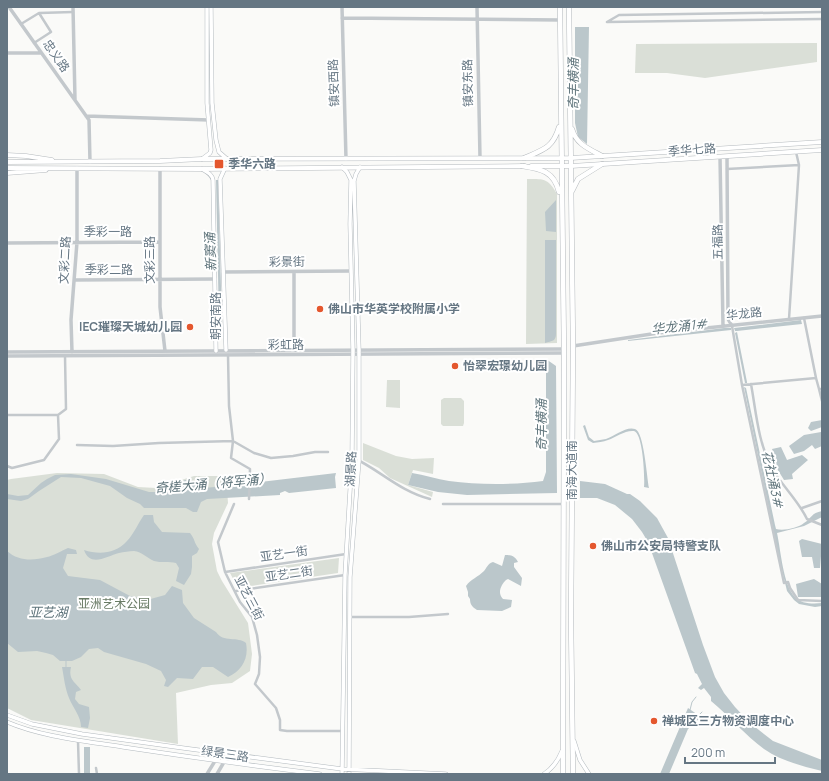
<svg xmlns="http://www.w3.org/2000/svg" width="829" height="781" viewBox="0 0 829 781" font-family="Manrope,'Noto Sans SC',sans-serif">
<rect width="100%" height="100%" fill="#fafaf8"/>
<path fill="#dadfd7" d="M817,43V62L705,78L667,73H635L636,44Z
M527,179C544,179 548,178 557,194V343L526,344Z
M387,380H400V408L386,407Z
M444,398H461L464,401V423L463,426H443L441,424V400Z
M363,443L396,456L412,459L434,458L433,474L413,470L408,485L433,492L432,497L390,478L379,468L363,460Z
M57,473L104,474L138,487L156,488L194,476H226L228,503L214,533L212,544L217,571L222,581L248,623L252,654L250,671L232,683L211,685L176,693L178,744L31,720L7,708V480L11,479Z
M339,558L338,573L238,588L230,573Z"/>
<path fill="#bbc7cb" d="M575,27H589L587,144L578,137L575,123Z
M216,180H218L222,322H219Z
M556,200V232L546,231L545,212Z
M545,240H556V334C556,341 552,341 545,343Z
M801,320L802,324L737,331H735L734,328Z
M724,328H731V330L628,341V340Z
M737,332L747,382V383H745L735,333Z
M546,359L556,366L557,493L467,495L438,492L408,485L412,473C424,475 437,479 449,481C478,485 514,485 543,481L546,472Z
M744,387L746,388L775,525L776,529C784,531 798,528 804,523C812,518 811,513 822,511V517L804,526L777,533C781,551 783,585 795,597C801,604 813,604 822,603V606L815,607L799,604L794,600L787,591L779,558Z
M822,420V427L811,431L808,428L811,422Z
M585,425L589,437L594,441C598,440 602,440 606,439C615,436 626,426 635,429C644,431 647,479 649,488L644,487C645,478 643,433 634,431C625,430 616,437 608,440C603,442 598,442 593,443L588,440L583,426Z
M821,432L822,433V446L815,449L812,445L804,451L794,454L789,446L804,435Z
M781,447L787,460L802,455L808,460L792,474L793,479L784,480L773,462L775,458L772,449Z
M336,473L335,477L336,488L289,493L285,491L280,493V495L207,499L201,502L197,512H193L186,508H144L140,504L127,498L110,486L81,478L61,477L39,491L28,499L21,501L7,499V494L18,496L28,495L41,483L47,479L55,475L71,474L106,479L149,492H157L170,488L185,480L190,481L203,488L215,487L221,489L228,486L244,484Z
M580,481L605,484L627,494H630L640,501L657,518L668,538L703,645L715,677L724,693L735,707L750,723L773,741L822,760V771C802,766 781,761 764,749C745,735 729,716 711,701V697L704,688L701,690L698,688L702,684L697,674L695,673L648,542L642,532L632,519L615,505L597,498H580Z
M144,515H153L154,522L162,532L190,533C195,539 194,543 199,549L197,553L192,556V567L191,574L184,585L176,581L179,568L176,563C169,561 161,563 154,561C147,558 142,552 134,551C129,551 124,552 119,553C107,556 90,568 84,550C99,555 115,554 127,541C134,534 138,523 144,515Z
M802,539L822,544L820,568H814L812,557H802L799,541Z
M68,548L76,550L77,554H67L63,568L68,576L100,580L130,596L147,600L165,595L172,586L182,590L183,603L194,618L216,632C223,643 238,636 246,643C249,658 242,671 228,677L213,667H202L193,679L177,678L168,687L164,686L166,680L161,671L146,664L104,652L98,648L89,649L81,657L72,661H60L53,655L46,653L37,651L18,652L7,643V551C18,561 33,561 47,557C53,556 61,551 68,548Z
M505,555C511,555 515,556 518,562L514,563V567L522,578L521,586L508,579L506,580C501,585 497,593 503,599L512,600L511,607L502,611L477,610C472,607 470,604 470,599L468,596V592L466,586C471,579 478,577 484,571C487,568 487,564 493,562L502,566Z
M814,579L822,584V597H798L796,584Z
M62,667H71C68,680 75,682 81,690L76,692L75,699L79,704L89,707L90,718L88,728L81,727C81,716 73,708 69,698C65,688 64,678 62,667Z
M688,708L701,717L688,729L669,774H660Z
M84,747H90V774H84Z"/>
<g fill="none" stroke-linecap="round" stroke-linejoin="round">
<path stroke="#bbc7cb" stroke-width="1" d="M66,660V667
M690,710L692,702L696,697
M698,716L702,712"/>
<g stroke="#b3babf" stroke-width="4.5">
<path id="secondary" d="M211,7L212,103L216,140L219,152L227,159
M202,159L210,153L211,150L207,103V7
M342,167L347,172L351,180L350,224L353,350L352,457L345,575L342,774
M225,168L220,179L226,350
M202,169C207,172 212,174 213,180L216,351
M7,715L32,724L82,734L183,748L342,769L446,774
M7,722C42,737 85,741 123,747C189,757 254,766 320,774
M574,741L580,760L589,774
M349,774L350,577L359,460V350L354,181L356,174L360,167
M544,774C553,768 558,761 562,751"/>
</g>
<g stroke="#b5babe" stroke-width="5">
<path id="primary" d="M7,155L26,156L52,160
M7,162L160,161L202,159L571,158L822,142
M531,166H571L822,150
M7,168L201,169L525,166
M7,173L46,170"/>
</g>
<g stroke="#b4b9bd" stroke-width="5.5">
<path id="trunk" d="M560,7L564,353L563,774
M569,7L573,346L571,620L573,774
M572,129C576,144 589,149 602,156
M524,158C543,150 553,148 559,127
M522,166C541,169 554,171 559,192
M572,191L578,179L602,164"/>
</g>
<path stroke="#c3c8cc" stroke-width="2.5" d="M607,22L619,15L822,12
M607,22L822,19
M21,24L39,13L73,12
M34,43L51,32L39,13
M727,169L799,165
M789,319L799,165L796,152
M732,326L742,385L816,378L804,318
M228,355L229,406L233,441L231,458L250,469L249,499
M816,378L819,389H822
M751,384C756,411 758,443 772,468C782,486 798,500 807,519L822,525
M742,385L784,583L788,582L790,588L798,600L822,601
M819,389L822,401
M7,415H58
M77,445L113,446L159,443L233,441L254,453L271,458L293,456L315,452H328
M352,457C380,470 399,491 430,499
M7,466L12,468L44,460L59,439L58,415L66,409L65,356
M234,504L218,542L225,572L240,602L252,617L257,635L260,657L259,674L255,684L276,708L280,720V730L287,731H342
M443,504H563
M802,508L822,501
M225,572L346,554
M236,591L345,575
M350,617H409L448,614
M78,741L79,774
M96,768L97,774"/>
<path stroke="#c3c8cc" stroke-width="3.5" d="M9,7L89,120L90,162
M73,7L75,100
M342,7L346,159
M477,7L480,158
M342,18L560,20
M7,53H41
M86,116L209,120
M720,157L723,326
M727,157L728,319L732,326
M160,168V307L165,351
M7,243L160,242
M223,272L351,271
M294,272V350
M75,280L215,279
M573,346L658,333L822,316
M7,352L564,349
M72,352L71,320L77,242V168
M7,356L564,353
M207,774L215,761
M217,774L224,762"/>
<use href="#secondary" stroke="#fff" stroke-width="3.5"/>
<use href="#primary" stroke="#fff" stroke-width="4"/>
<use href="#trunk" stroke="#fff" stroke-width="4.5"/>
</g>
<g fill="#e4572e" stroke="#fff" stroke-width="1.5">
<rect x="214" y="159" width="10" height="10" rx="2"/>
<circle cx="320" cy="309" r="4"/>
<circle cx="190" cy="327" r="4"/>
<circle cx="455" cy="366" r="4"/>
<circle cx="593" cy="546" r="4"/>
<circle cx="654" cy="721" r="4"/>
</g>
<g text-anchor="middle" stroke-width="4" stroke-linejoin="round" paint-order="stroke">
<g font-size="12" fill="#657683" stroke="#fff">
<text transform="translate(56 56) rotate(55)" y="4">忠义路</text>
<text transform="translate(334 83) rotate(-92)" y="4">镇安西路</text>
<text transform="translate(468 83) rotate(-91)" y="4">镇安东路</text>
<text transform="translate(692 150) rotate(-4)" y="4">季华七路</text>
<text x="108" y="236">季彩一路</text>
<text transform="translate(718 242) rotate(-91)" y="4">五福路</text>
<text transform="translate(65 260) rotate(-87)" y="4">文彩二路</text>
<text transform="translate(150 260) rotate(-90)" y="4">文彩三路</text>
<text transform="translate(287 262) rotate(-1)" y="4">彩景街</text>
<text x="109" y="274">季彩二路</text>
<text transform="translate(744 314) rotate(-6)" y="4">华龙路</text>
<text transform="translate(216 316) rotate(-90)" y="4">朝安南路</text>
<text x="286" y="349">彩虹路</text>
<text transform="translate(351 469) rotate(-87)" y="4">湖景路</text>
<text transform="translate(572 470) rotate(-90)" y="4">南海大道南</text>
<text transform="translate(284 554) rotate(-8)" y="4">亚艺一街</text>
<text transform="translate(289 574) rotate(-8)" y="4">亚艺二街</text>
<text transform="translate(249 598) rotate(62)" y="4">亚艺三街</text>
<text transform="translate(225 754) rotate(8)" y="4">绿景三路</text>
</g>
<g font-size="12" font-weight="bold" fill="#657683" stroke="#fff" text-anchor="start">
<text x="228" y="168">季华六路</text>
<text x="328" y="313">佛山市华英学校附属小学</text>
<text x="182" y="331" text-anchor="end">IEC璀璨天城幼儿园</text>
<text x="463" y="370">怡翠宏璟幼儿园</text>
<text x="601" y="550">佛山市公安局特警支队</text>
<text x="662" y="725">禅城区三方物资调度中心</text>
</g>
<g font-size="12" fill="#687a64" stroke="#fff">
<text x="114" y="608">亚洲艺术公园</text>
</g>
<g font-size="13" font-style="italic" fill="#60757c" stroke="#fff">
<text transform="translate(573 84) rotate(-90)" y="5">奇丰横涌</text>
<text transform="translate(210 252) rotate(-92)" y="5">新窦涌</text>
<text transform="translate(679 326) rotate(-6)" y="5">华龙涌1#</text>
<text transform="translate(541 425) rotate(-90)" y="5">奇丰横涌</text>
<text transform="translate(773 479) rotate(78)" y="5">花社涌3#</text>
<text transform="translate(213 483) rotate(-5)" y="5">奇槎大涌（将军涌）</text>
<text x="48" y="617">亚艺湖</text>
</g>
</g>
<rect width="829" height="781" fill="none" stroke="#657683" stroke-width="16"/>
<path d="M685 757v6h90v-6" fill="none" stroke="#657683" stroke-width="2"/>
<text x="691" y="757" font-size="12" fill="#657683" stroke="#ffffff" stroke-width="3" paint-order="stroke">200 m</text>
</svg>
